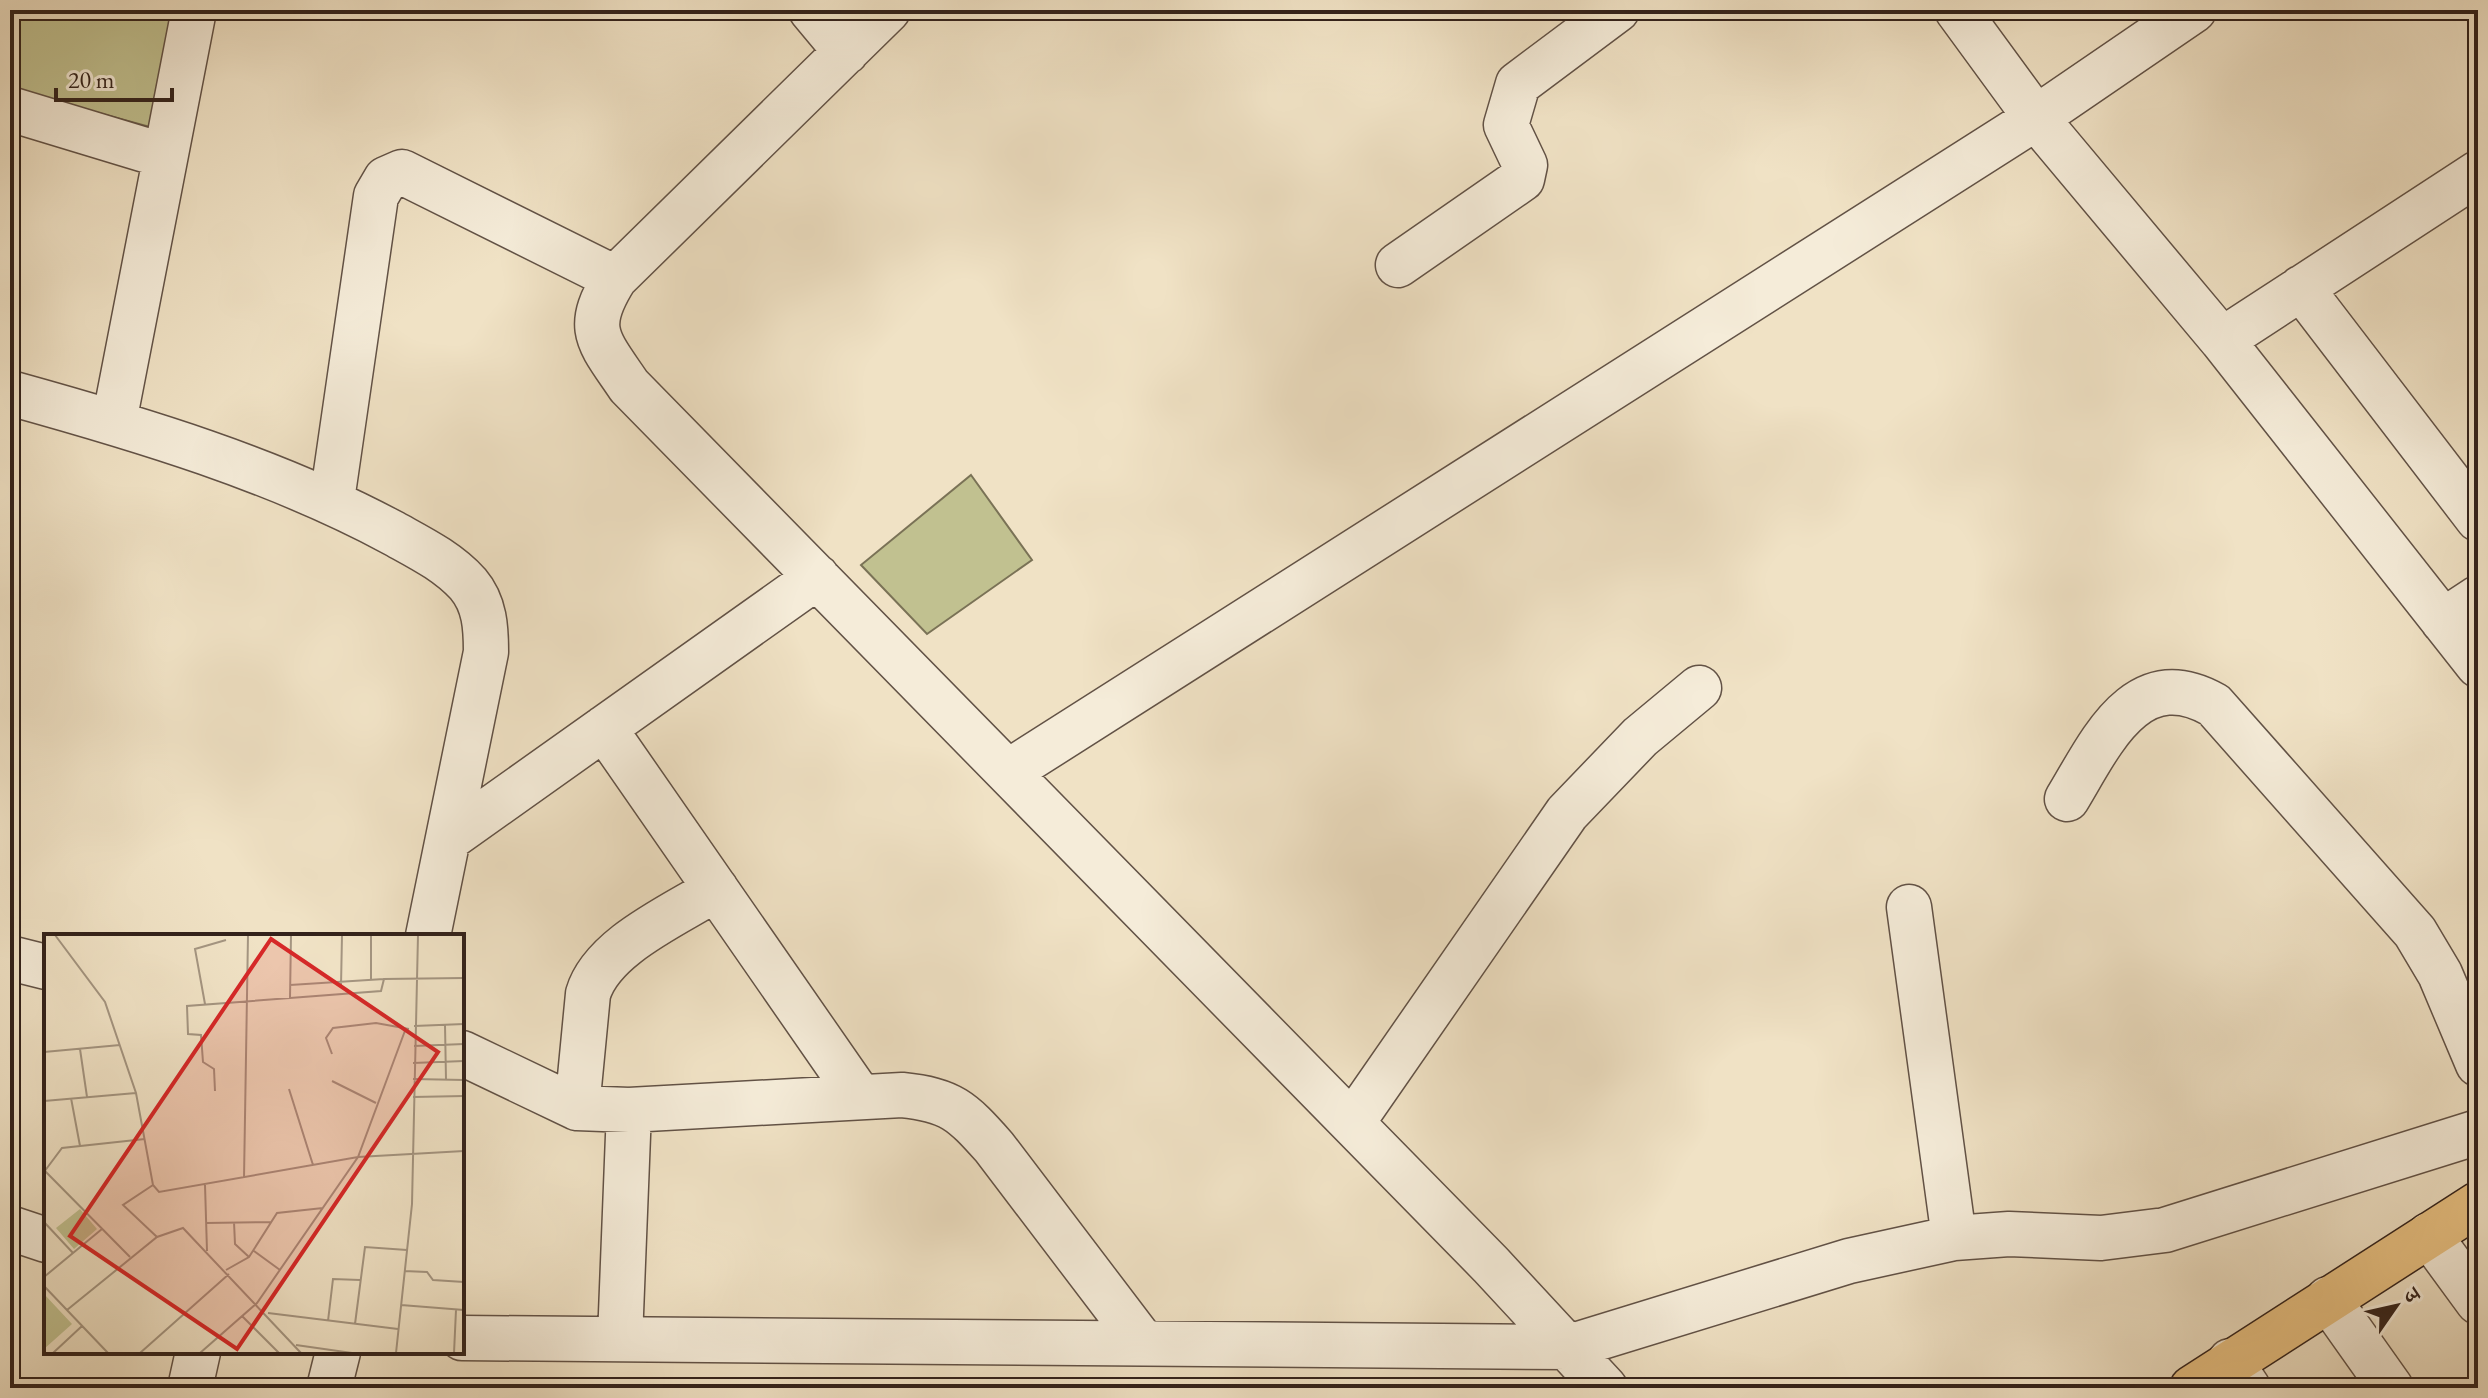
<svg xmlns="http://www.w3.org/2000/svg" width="2488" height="1398" viewBox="0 0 2488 1398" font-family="'EB Garamond','Noto Serif Devanagari',serif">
<rect width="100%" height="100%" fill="#f0e2c5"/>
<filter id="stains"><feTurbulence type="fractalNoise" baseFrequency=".0025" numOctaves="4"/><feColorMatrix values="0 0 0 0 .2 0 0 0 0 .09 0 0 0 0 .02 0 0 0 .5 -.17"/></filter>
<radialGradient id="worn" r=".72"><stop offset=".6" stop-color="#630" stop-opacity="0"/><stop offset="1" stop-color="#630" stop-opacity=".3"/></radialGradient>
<path fill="#c1c190" stroke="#7a7256" stroke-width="2" d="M10,10H181L150,127L10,89Z
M971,475L1032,560L927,634L861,565Z"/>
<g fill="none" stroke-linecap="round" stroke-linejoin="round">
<g stroke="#625246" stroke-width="47">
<path id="street" d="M811,10L846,52
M888,10L615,278C583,329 598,340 629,386L1491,1265L1605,1388
M1957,10L2036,118L2222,340L2478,665
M10,109L165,156
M1398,265L1522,179L1525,165L1506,125L1518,84L1617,10
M2301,288L2478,519
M2222,340L2478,173
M10,393C140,429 274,469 393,533C420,548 447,561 468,584C485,604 486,628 486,652L428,936
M114,422L194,10
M332,500L376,196L386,179L402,172L615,278
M2443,621L2478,598
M604,728L860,1097
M1008,772L2036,118L2194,10
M2067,799C2101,743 2136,661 2214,705L2415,932L2440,974L2478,1064
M448,839L817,577
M1909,907L1954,1238
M10,958L46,967
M462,1053L577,1108L629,1110L902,1095C951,1100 962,1111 994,1147L1143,1343
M577,1108L588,994C602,946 675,915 716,889
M1352,1123L1567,813L1640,737L1699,688
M10,1228L46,1240
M2429,1235L2478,1302
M2328,1299L2391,1388
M462,1338L1569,1347L1849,1261L1954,1238L2009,1234L2101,1238L2165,1230L2478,1132
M620,1339L629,1110
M2230,1361L2248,1388
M190,1388L198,1352
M329,1388L338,1352"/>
</g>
<g stroke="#33221b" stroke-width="47">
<path id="primary" d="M2192,1388L2478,1204"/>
</g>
<use href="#street" stroke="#f5ecd9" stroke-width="44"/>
<use href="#primary" stroke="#e8c182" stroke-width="44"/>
</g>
<g transform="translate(44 934)">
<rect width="420" height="420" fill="#f0e2c5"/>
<path d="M36,275L53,295L30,315L12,294ZM0,360L28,390L0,415Z" fill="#c1c190"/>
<path fill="none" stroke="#a49581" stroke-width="2" d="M11,1L61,68L92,159L109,251L115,258L314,223L420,217M327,45V1M246,51L340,45M297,52L298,1M246,64L247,1M161,70L151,15L182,6M401,91L402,146M370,92L420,90M370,112L420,110M36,115L43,163M0,118L76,111M288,120L282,104L289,94L332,89L365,95M369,129L420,127M369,145L420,146M288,147L332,169M245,155L269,231M171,157L170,135L159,128L157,101L144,100L143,72L337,57L340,45L420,44M369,163L420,162M27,164L36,212M0,167L92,159M1,237L86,323M0,238L18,214L101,205M200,244L204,1M109,251L79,271L113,303M161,251L163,317M0,288L29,319M190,288L191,310L205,323M162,289L227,288M210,317L236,336M182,336L205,323L233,279L279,274M360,337L383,338L389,346L420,348M0,343L58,295M0,352L64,419M357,371L420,376M23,376L113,303L139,294L257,419M224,379L354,395M198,382L235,419M284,387L289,345L316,346M311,390L321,313L363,316M252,411L308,419M9,419L38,392M96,419L185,340M156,419L213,369L314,223L362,94M352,419L368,270L374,1M410,419L412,376"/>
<path fill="#d62828" fill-opacity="0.15" stroke="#d62828" stroke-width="4" d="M227,5L394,118L193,415L26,302Z"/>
<rect width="420" height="420" fill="none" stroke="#33221b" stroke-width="4"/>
</g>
<rect width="2488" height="1398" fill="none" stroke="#f0e2c5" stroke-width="40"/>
<rect x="12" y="12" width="2464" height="1374" fill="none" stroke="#33221b" stroke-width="4"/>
<rect x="20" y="20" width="2448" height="1358" fill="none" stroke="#33221b" stroke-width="2"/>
<g transform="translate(2396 1306) rotate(56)" stroke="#f5ecd9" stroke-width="6" paint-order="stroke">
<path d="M0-6L14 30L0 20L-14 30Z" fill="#33221b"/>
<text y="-12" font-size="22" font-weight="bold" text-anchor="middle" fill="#33221b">उ</text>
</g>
<path d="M56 88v12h116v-12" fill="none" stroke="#33221b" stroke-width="4"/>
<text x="68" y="88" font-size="24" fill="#33221b" stroke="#f5ecd9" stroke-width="6" paint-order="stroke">20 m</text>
<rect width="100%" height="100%" filter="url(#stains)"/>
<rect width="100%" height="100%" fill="url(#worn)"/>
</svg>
